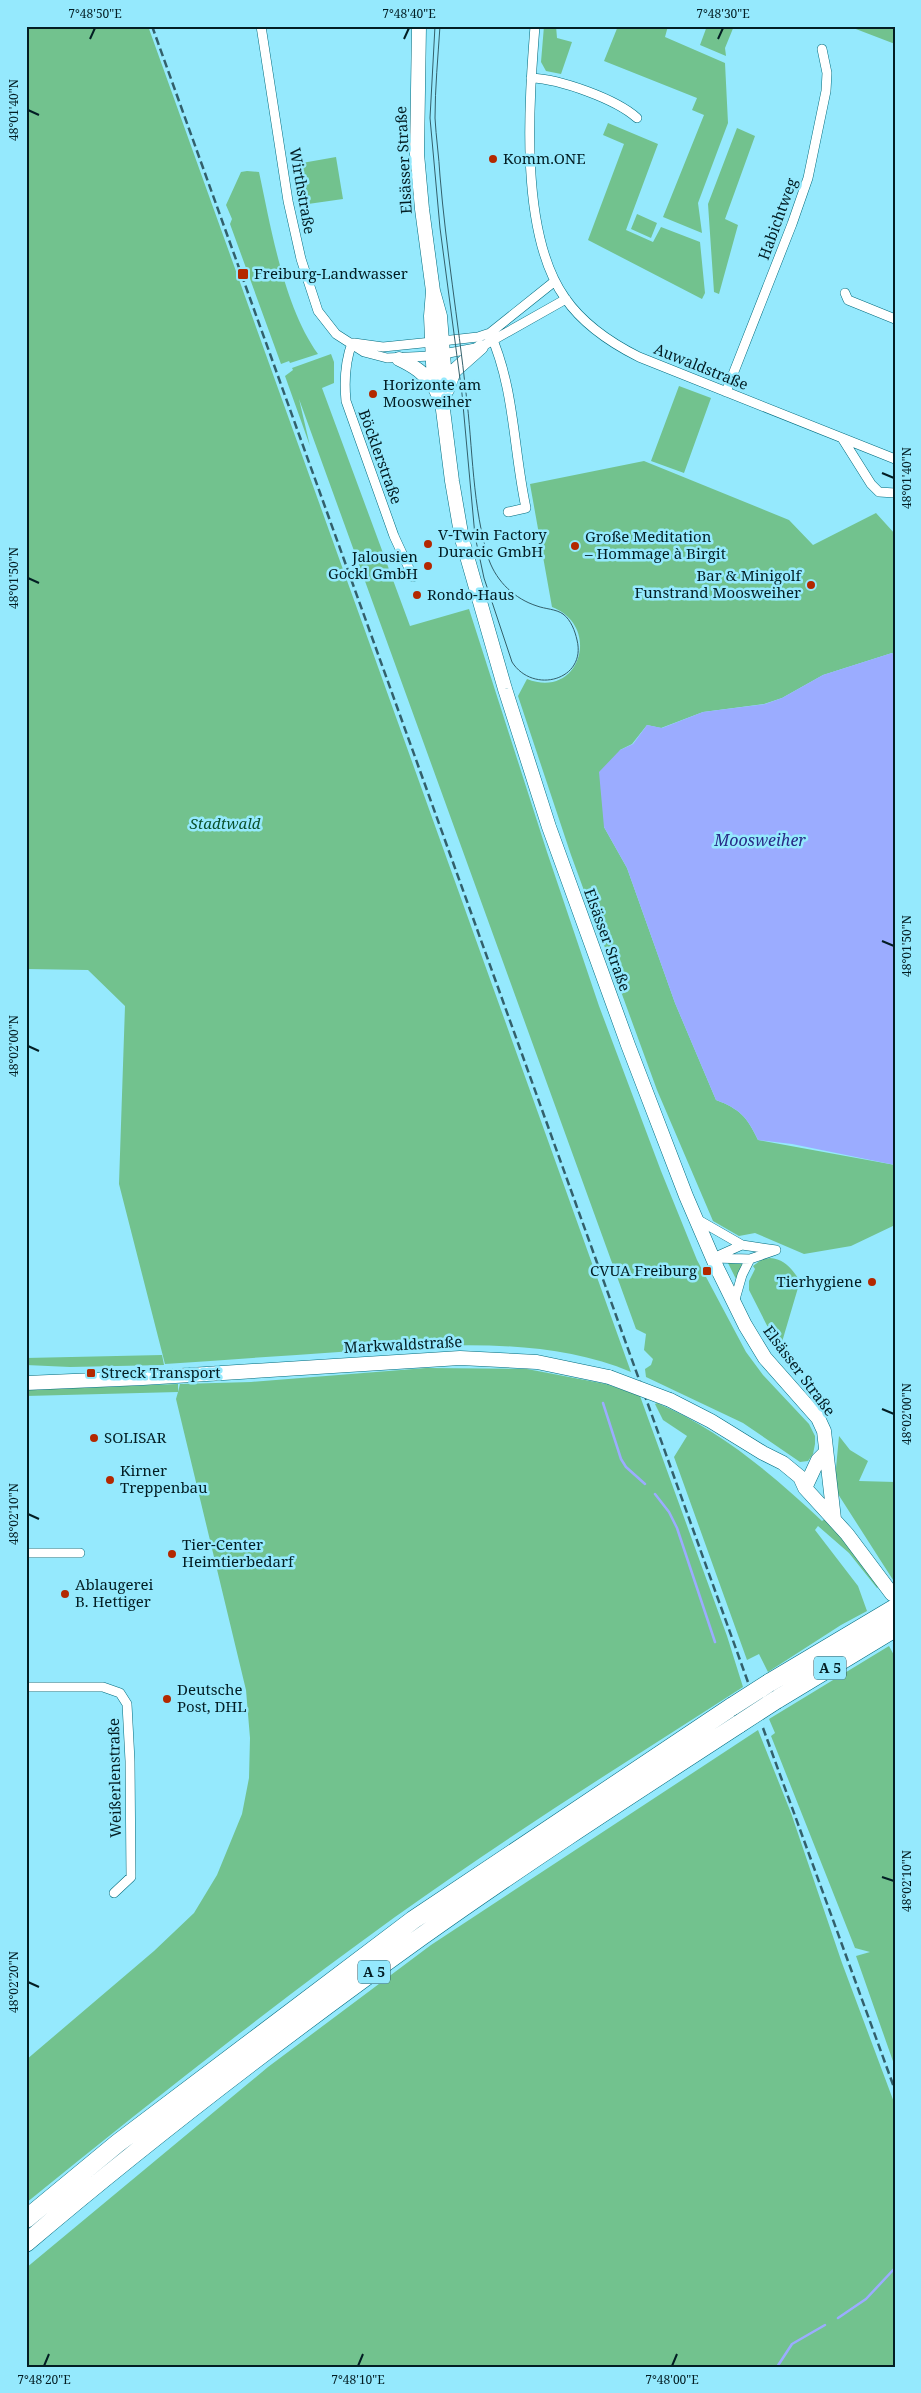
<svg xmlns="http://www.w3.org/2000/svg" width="921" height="2393" viewBox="0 0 921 2393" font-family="'Noto Serif',serif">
<rect width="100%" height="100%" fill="#95e9fd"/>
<path fill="#72c28e" d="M26,26H148L631,1372C543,1335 432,1345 339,1352C281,1356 223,1360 165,1364L119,1184L125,1006L88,970L26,969Z
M544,26H556L557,38L572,42L561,74L546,71L541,62Z
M618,26H668L665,37L725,63L728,123L698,203L702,233L663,217L704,115L692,110L697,98L604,61Z
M707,26H734L725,48L726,56L700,45Z
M848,26H895V44Z
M608,123L658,144L626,230L653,242L661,227L700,242L705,293L702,299L588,240L624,144L603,135Z
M737,128L755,136L725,219L738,225L719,294L714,292L708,204Z
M336,157L343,199L308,204L302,163Z
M247,171L259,172C271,228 284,307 318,354L290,363L289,361L281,364L230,224L232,219L226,205L241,172Z
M637,214L657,223L651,238L631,229Z
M331,354L334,362V383L322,388L410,626L469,609L547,852L599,1006L661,1171L697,1260L746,1352L763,1375L809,1424L815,1436V1444L813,1454L808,1461L800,1462L743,1423L646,1377L645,1369L651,1365L653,1359L644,1350L646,1334L636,1329L299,399L310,446L285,376L293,370L292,368Z
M679,386L711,398L684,473L651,461Z
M644,461L789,520L813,545L876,513L895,534V656L892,653L823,675L782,698L764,704L703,712L661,728L647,725L632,744L620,750L604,827L627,868L675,1003L716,1100C740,1109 747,1117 758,1140L895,1165V1225L851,1246L804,1254L755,1233L739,1236L713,1221L657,1090L571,855L518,696L527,679C580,700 602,626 552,607L530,484Z
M770,1258C785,1259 792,1269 800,1281L782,1342L793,1365L788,1367L749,1290V1281L755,1269L753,1266L761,1260Z
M728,1263L742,1264L736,1279Z
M162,1355L164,1365L70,1367L26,1365V1358Z
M426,1368L527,1369L606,1384L640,1396L727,1636L743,1687C626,1762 508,1836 395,1917C269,2008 147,2105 26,2203V2060L154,1951L194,1913L217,1875L242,1814L249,1778L250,1738L246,1690L176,1399L178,1392L26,1396V1390L178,1384V1392L180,1384L251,1382Z
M657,1403C719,1429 773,1475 822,1521L825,1519L841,1536L880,1586L877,1588L849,1553L818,1526L815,1530L858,1586L867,1611L841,1625L768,1672L759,1654L747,1660L674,1457L687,1436L663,1420L655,1404Z
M839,1436L850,1450L868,1461L859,1481L895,1482V1583L838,1494L835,1479Z
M889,1646L895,1657V2067L856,1956L870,1952L855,1948L771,1736L775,1733L769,1719Z
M758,1730L791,1813L842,1963L895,2105V2367H26V2268L268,2067L431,1945Z"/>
<path fill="#9bacff" d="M892,653L895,656V1165L792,1144L758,1140C747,1117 740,1109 716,1100L675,1003L627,868L604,827L599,772L620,750L633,744L647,725L662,728L703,712L765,704L782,698L823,675Z"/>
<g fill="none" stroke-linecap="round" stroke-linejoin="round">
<path stroke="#9bacff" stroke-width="2.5" d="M603,1403L621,1459L626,1467L645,1484
M655,1494L669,1512L677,1528L715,1642
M838,2318L866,2299L895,2268
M777,2367L792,2344L825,2325"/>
<g stroke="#006b7d" stroke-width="10">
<path id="street" d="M261,26L288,201L301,259L318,311L336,334L364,352L387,358L431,356
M535,26C529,103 519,233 565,298C583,324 611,343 639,357L895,459
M531,78C560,79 616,99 637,118
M845,293L848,300L895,319
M490,333C515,389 513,448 526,508L508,512
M442,341L478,337L490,333L555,281
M352,343C345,362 344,380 346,401L394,536L413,577
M354,343L383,347L432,342
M443,354L481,347L566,299
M726,392L792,224L808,178L826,91L827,73L822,49
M842,438L871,484L879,492L895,493
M695,1218L742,1245
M713,1258L742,1245L776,1250
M713,1258L750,1259L776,1250
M734,1303L742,1275L750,1259
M26,1553H80
M26,1687H103L120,1693L127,1704L130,1761L131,1877L114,1893"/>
</g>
<g stroke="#006b7d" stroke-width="15">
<path id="secondary" d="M419,26L417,154L422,209L433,291L440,316L446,392
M433,291L431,316L434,386L442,402L452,481L462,539L505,689L549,827L628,1045L686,1196L717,1268L745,1325L765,1358L818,1418L824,1431L834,1519
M399,359C414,366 424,373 434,386
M447,390L454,371L481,347
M26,1383L143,1378L460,1358L537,1362L609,1377
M670,1400L711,1421L763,1453L783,1463L800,1477L805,1488L847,1534L892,1594
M805,1488L818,1460L826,1452"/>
</g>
<g stroke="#006b7d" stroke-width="19">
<path id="highway" d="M769,1683L895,1608
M776,1700L895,1628
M26,2219L118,2143L413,1920L733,1706
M26,2243C153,2135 287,2033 422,1936C526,1862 633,1793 739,1724"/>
</g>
<use href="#street" stroke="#fff" stroke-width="9"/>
<use href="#secondary" stroke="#fff" stroke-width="14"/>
<use href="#highway" stroke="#fff" stroke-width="18"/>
<path stroke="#33606b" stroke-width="1" d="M435,26L430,118L440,228L462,394L475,536L484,578L512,662C533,695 587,680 577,640C575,631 571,620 563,614C556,609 545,609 537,606C515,599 497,582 489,560C472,507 473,448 466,393C458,320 446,248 440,176C439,157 436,137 435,118C435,88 438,57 440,26"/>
<path stroke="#33606b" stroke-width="2.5" stroke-dasharray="8 4" stroke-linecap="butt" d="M152,26L749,1685
M763,1728L895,2090"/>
<g stroke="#006b7d" stroke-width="15" stroke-linecap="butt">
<path id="secondary-bridge" d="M609,1377L670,1400"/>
</g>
<g stroke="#006b7d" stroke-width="19" stroke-linecap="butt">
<path id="highway-bridge" d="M733,1706L769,1683
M739,1724L776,1700"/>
</g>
<use href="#secondary-bridge" stroke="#fff" stroke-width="14"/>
<use href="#highway-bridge" stroke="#fff" stroke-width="18"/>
</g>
<path fill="none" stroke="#031e24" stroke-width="2" d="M90,39L95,28M404,39L409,28M718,39L723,28M28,110L39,115M882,473L894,478M28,578L39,583M882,941L894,946M28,1046L39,1051M882,1409L894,1414M28,1514L39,1519M882,1877L894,1881M28,1982L39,1987M44,2366L49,2354M358,2366L363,2354M672,2366L677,2354"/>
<g fill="#b32800" stroke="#95e9fd" stroke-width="2">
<circle cx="493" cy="159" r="5"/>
<rect x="237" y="268" width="12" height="12" rx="2.5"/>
<circle cx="373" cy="394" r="5"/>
<circle cx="428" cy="544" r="5"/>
<circle cx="575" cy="546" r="5"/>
<circle cx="428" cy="566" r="5"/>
<circle cx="811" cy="585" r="5"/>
<circle cx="417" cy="595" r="5"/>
<rect x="702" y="1266" width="10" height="10" rx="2.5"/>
<circle cx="872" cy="1282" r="5"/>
<rect x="86" y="1368" width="10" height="10" rx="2.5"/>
<circle cx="94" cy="1438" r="5"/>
<circle cx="110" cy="1480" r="5"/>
<circle cx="172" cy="1554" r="5"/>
<circle cx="65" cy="1594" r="5"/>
<circle cx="167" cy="1699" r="5"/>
</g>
<g text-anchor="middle" stroke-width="5" stroke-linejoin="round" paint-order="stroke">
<g fill="#95e9fd" stroke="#2f5b65" stroke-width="1">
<rect x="814" y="1656.5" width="32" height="23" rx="4"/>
<rect x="358" y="1960.5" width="32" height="23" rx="4"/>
</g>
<g font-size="14" font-weight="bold" fill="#031e24">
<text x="830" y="1673">A 5</text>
<text x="374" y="1977">A 5</text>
</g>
<g font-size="15" fill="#031e24" stroke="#95e9fd" text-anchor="start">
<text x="503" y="164">Komm.ONE</text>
<text x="254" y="279">Freiburg-Landwasser</text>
<text x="383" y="390">Horizonte am<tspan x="383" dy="17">Moosweiher</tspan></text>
<text x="438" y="540">V-Twin Factory<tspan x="438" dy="17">Duracic GmbH</tspan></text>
<text x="585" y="542">Große Meditation<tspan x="585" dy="17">– Hommage à Birgit</tspan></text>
<text x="418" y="562" text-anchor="end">Jalousien<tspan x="418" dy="17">Gockl GmbH</tspan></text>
<text x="801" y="581" text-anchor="end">Bar &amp; Minigolf<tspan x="801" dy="17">Funstrand Moosweiher</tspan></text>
<text x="427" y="600">Rondo-Haus</text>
<text x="697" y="1276" text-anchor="end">CVUA Freiburg</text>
<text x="862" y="1287" text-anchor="end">Tierhygiene</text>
<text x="101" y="1378">Streck Transport</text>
<text x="104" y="1443">SOLISAR</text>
<text x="120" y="1476">Kirner<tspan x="120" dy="17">Treppenbau</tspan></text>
<text x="182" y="1550">Tier-Center<tspan x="182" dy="17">Heimtierbedarf</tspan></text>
<text x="75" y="1590">Ablaugerei<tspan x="75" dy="17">B. Hettiger</tspan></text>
<text x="177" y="1695">Deutsche<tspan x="177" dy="17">Post, DHL</tspan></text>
</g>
<g font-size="15" fill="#031e24" stroke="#95e9fd">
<text transform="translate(404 160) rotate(-93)" y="5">Elsässer Straße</text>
<text transform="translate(302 191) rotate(80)" y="5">Wirthstraße</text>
<text transform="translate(778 219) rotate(-70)" y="5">Habichtweg</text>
<text transform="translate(701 367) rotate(22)" y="5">Auwaldstraße</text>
<text transform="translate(380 457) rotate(70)" y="5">Böcklerstraße</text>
<text transform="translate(607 940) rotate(70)" y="5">Elsässer Straße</text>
<text transform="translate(403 1345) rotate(-3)" y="5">Markwaldstraße</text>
<text transform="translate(799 1371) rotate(53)" y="5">Elsässer Straße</text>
<text transform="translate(115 1778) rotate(-91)" y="5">Weißerlenstraße</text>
</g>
<g font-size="15" font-style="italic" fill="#0b512d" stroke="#95e9fd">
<text x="225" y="829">Stadtwald</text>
</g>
<g font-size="16" font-style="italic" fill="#282a86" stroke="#95e9fd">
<text x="760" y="846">Moosweiher</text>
</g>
</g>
<rect width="921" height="2393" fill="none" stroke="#95e9fd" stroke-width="55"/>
<rect x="28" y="28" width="866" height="2338" fill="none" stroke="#031e24" stroke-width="2"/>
<g font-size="12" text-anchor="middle" fill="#031e24">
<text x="95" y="18">7°48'50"E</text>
<text x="409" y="18">7°48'40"E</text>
<text x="723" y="18">7°48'30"E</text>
<text transform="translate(14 110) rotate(-90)" y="4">48°01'40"N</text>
<text transform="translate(907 478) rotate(-90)" y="4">48°01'40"N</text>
<text transform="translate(14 578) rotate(-90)" y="4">48°01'50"N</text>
<text transform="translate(907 946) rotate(-90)" y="4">48°01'50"N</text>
<text transform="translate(14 1046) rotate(-90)" y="4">48°02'00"N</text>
<text transform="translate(907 1414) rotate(-90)" y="4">48°02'00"N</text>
<text transform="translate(14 1514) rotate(-90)" y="4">48°02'10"N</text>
<text transform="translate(907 1881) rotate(-90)" y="4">48°02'10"N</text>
<text transform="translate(14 1982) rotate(-90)" y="4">48°02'20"N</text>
<text x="44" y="2384">7°48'20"E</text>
<text x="358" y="2384">7°48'10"E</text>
<text x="672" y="2384">7°48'00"E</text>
</g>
</svg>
